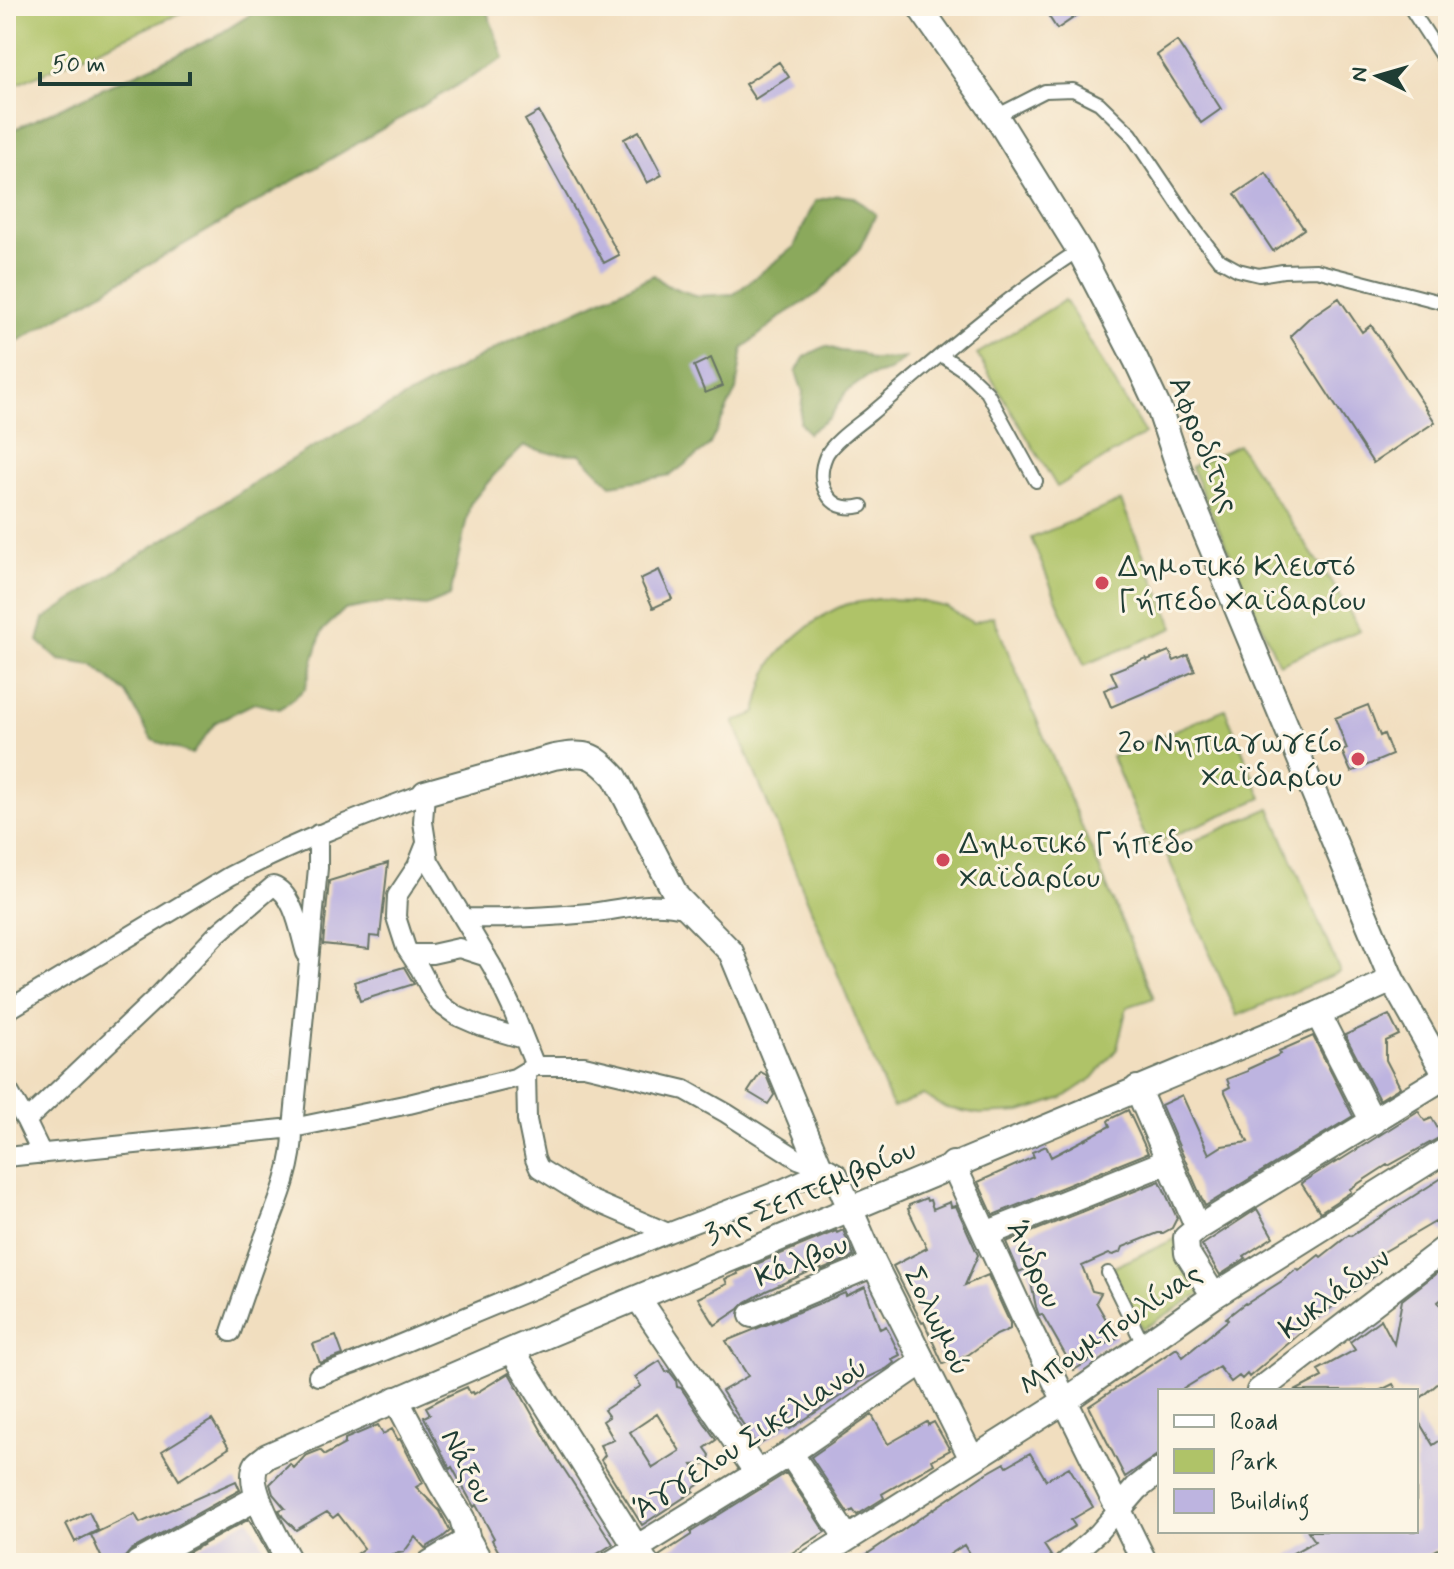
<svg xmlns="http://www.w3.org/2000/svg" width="1454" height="1569" viewBox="0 0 1454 1569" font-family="Mynerve,sans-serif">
<rect width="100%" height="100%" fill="#fcf5e5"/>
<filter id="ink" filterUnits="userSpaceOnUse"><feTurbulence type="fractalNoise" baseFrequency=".0125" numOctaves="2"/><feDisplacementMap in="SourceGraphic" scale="16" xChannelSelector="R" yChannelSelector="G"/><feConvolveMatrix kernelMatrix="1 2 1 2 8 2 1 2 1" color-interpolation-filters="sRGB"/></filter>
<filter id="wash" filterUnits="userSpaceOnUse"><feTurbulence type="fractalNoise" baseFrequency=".006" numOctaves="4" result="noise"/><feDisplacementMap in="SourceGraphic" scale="32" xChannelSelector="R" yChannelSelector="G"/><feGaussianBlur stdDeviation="1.8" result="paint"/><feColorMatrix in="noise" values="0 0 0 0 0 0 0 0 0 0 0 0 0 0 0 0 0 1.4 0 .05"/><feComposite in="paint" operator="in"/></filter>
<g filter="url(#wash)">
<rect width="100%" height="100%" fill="#f1debf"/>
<path fill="#afc368" stroke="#67804e" stroke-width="2" d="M6,6H197L6,89Z
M1065,300L1145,434L1057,487L977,354Z
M1238,445L1336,589L1360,630L1279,664L1191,467Z
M1121,501L1174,628L1084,665L1031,538Z
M878,599L915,600L946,607L973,623L993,616L1154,998L1127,1007L1117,1049L1093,1078L1063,1098L1021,1112L980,1114L946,1108L923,1095L893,1108L734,722L756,713C760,696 763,680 771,665C783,644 824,611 848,604C857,602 868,601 878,599Z
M1225,709L1262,798L1149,846L1112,757Z
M1270,808L1340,972L1237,1016L1166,853Z
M1175,1239L1205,1291L1142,1329L1112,1268Z"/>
<path fill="#8ba95c" stroke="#557348" stroke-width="2" d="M264,6H485L504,58L6,348V133L213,38Z
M837,195L854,197L876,214L860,248L819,293L782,316L743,348L736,390L709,446L671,475L611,485L580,454L550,453L524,446L494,475L470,504L450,596L426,606L388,602L344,610L322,631L305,689L280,709L254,703L216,722L192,754L152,740L126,693L93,665L59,660L38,641L44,619L139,555L304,452L504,344L654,275L666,285L697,296L734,294L794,247L815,201Z
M826,346L840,351L861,353L871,359L905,358L889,371L867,377L846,392L830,417L808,433L800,422L803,392L796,372L805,356Z"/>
<g id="blocks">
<path fill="#bdb4e0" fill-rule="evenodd" d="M1042,6H1091L1057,29Z
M1177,41L1221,109L1201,123L1157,55Z
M779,62L789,77L755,99L745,84Z
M539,112L619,255L604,263L525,120Z
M639,131L662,175L647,183L624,139Z
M1266,173L1304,229L1273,251L1235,194Z
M1339,298L1362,332L1371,325L1435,422L1373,463L1290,336L1309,318Z
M711,358L723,386L705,393L694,366Z
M659,570L672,599L653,608L640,579Z
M1169,651L1174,661L1188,655L1195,671L1111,707L1104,690L1117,685L1111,672L1146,658L1147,660Z
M1368,705L1380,736L1384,734L1392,755L1351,772L1342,751L1347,749L1335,718Z
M388,863L380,937L370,936L369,949L323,944L329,881Z
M404,967L414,984L360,1001L354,982Z
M1389,1015L1399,1035L1386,1041V1060L1400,1087L1379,1100L1345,1035Z
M1313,1036L1353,1116L1205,1206L1161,1105L1182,1095L1209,1154L1222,1146L1248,1142L1224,1090L1230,1087L1227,1079L1248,1071V1069L1281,1054L1279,1051Z
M761,1072L766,1075L774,1095L768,1104L748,1092Z
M1128,1110L1148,1153L993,1215L978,1182L1034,1157L1032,1152L1046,1146L1051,1157L1110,1126L1108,1121L1110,1119Z
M1418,1111L1425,1121L1432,1118L1442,1136L1388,1166L1387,1165L1350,1189L1351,1192L1320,1212L1301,1183L1336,1161L1334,1164Z
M1448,1174V1231L1442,1233L1435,1222L1370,1260L1380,1272L1308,1325L1309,1326L1249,1377L1247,1374L1242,1379L1239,1376L1231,1382L1219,1367L1180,1391H1160V1453L1125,1477L1089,1406L1177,1348L1183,1357L1228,1320L1226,1318L1245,1303L1246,1304L1282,1281L1297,1269L1299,1271L1319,1255L1321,1257L1349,1235L1351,1236Z
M1160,1181L1177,1218L1172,1228L1163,1233H1158L1123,1247L1121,1252L1113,1255L1109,1254L1082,1266L1092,1291L1101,1293L1096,1302L1117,1338L1092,1352L1095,1357L1074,1370L1042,1314L1039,1315L1036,1307L1028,1268L1019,1272L1006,1242Z
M926,1198L927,1201L930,1200L933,1209L950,1202L951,1207L956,1206L978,1255L965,1285L988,1275L1010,1323V1329L994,1336L968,1355L951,1363L950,1361L943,1364L924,1322L922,1323L893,1266L927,1248L908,1209L910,1208L909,1205Z
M1257,1209L1273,1237L1244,1256L1246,1258L1220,1275L1202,1245Z
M843,1230L854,1256L822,1270L820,1267L766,1291L746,1302L739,1309L715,1325L698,1298L727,1284L725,1279L738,1274L737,1272L836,1231L837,1233Z
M1438,1272L1448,1283V1294L1438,1302L1448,1315V1375L1416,1402V1391H1397L1393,1384L1379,1391H1295L1322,1377L1318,1370L1355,1350L1350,1342L1381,1319L1394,1344L1402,1300Z
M865,1287L880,1329L886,1326L900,1355L892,1359L894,1363L886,1369L857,1383V1385L790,1429L788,1426L757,1446L722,1391L748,1376L726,1341L845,1293L846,1296Z
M336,1336L343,1355L320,1363L313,1344Z
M660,1361L666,1372L669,1371L676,1380L677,1387L681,1388L716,1440L705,1448L710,1455L708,1464L692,1465L703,1482L692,1489L694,1491L642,1525L601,1460L605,1455L600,1445L614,1440L603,1421L609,1417L604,1410L641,1386L635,1377ZM657,1414L680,1451L653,1468L630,1432Z
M509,1373L558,1460L613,1544L583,1563H505L492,1540L494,1538L476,1505L474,1507L452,1467L450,1469L424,1417L430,1414L426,1407L445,1397L467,1387L470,1393L473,1392L474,1394Z
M872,1415L888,1444L927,1422L928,1425L934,1422L950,1450L932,1460L934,1464L882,1494L884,1498L857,1515L853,1510L848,1513L811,1457Z
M1416,1417L1433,1445L1448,1435V1544L1412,1563H1275L1315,1541L1308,1531H1416Z
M212,1420L229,1448L179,1480L162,1451Z
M378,1425L383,1434L392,1429L398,1440L400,1439L423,1483L416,1487L440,1511L450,1531L443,1537L425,1548L415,1537L404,1552L394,1554L382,1563H344L364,1548L338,1514L333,1518L327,1512L296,1530L283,1517L279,1510L285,1508L273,1494L270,1484L290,1464L294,1468L305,1456L320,1450L325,1455L345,1444V1439Z
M1030,1453L1046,1480L1069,1467L1093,1507L1071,1520L1075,1526L1044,1545L1053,1559L1052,1563H978L974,1556L971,1557L964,1545L937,1563H854L982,1476L1005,1463L1007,1466Z
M786,1473L825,1532L776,1563H661L659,1556L691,1535V1532Z
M236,1481L240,1490L131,1550L125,1557L112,1563H104L91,1535L135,1514L140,1523Z
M89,1512L98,1530L75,1542L66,1524Z
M249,1519L273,1563H169Z"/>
</g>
</g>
<g filter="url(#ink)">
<use href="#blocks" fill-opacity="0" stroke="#687565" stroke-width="2"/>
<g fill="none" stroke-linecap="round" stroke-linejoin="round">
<g stroke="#687565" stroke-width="16">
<path id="service" d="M1409,6L1448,66
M996,116L1045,91L1073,90L1099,103L1131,134L1197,232L1218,259L1238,270L1259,275L1283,271L1316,270L1448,304
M941,355L965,371L987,392L1036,481
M862,506C850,509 837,508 829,497C820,485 820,470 826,456C832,442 859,424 871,414C938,357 1005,298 1079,250
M1108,1273L1144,1346"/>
</g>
<g stroke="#687565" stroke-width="22">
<path id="pedestrian" d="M425,846L417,866L397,896L396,917L406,948L420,969L432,992L440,1004L457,1016L480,1026L524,1039
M463,918C505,919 547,917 589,913C627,909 649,899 688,909
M410,954H432L459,948L487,957
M6,1011L230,876C293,843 359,818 425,793L423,822L429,861L492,966L511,1006L535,1066
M526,1072L527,1120L535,1159L539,1168L587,1198L668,1233
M6,1087L26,1121L42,1154
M26,1121L157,997L217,934L273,886C294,893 300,933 306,953
M6,1157L293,1128L409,1104L515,1078L535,1066H584L685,1090L726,1113L798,1159L820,1167L811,1176L782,1189L668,1233L355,1363L318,1376
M231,1332C241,1302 251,1273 262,1243C276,1207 294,1168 293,1128L318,868V834
M1064,1563L1098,1533L1118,1510"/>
</g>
<g stroke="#687565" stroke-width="28">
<path id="minor" d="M919,6L996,116L1079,250L1136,360L1160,411L1181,474L1392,980L1448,1079
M425,793L554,757C586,752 592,752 615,777L677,897L731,952L820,1167L836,1176L874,1264L972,1459
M1318,1014L1373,1122
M1137,1088L1198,1228
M953,1164L1025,1320L1145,1563
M986,1234L1169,1161
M1214,1296L1187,1253L1186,1238L1198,1228L1446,1076
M638,1298L757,1473
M752,1315L874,1264
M512,1350L646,1563
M1259,1391L1448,1246
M396,1399L441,1484L462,1518L468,1540L481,1563
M790,1453L847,1538
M1118,1510L1137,1488L1160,1470
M138,1563L257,1498
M290,1563C280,1543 243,1485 257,1464C260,1461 264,1459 267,1456L512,1350L1318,1014L1392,980
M430,1563L468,1540
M612,1563L790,1453L922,1362
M809,1563L1065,1401L1214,1296L1448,1149"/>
</g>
<use href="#service" stroke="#fff" stroke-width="12"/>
<use href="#pedestrian" stroke="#fff" stroke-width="18"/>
<use href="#minor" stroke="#fff" stroke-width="24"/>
</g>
</g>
<g fill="#d1495b" stroke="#fcf5e5" stroke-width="3">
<circle cx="1102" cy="583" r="8"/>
<circle cx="1358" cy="759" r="8"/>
<circle cx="943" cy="860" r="8"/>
</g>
<g text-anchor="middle" stroke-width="6" stroke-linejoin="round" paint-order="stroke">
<g font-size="30" fill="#1f3d34" stroke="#fcf5e5">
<text transform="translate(1205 444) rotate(68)" y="10">Αφροδίτης</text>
<text transform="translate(810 1191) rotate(-23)" y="10">3ης Σεπτεμβρίου</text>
<text transform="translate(801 1260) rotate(-22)" y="10">Κάλβου</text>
<text transform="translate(1035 1264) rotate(65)" y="10">Άνδρου</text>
<text transform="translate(1334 1293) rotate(-37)" y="10">Κυκλάδων</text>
<text transform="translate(938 1321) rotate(64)" y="10">Σολωμού</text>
<text transform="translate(1110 1329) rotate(-34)" y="10">Μπουμπουλίνας</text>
<text transform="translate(750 1437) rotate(-33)" y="10">Άγγελου Σικελιανού</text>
<text transform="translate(468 1466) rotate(62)" y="10">Νάξου</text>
</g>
<g font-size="30" fill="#1f3d34" stroke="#fcf5e5" text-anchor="start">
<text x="1118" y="576">Δημοτικό Κλειστό<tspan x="1118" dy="34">Γήπεδο Χαϊδαρίου</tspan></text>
<text x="1342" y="752" text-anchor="end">2ο Νηπιαγωγείο<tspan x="1342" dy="34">Χαϊδαρίου</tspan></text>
<text x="959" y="853">Δημοτικό Γήπεδο<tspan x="959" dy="34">Χαϊδαρίου</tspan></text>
</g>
</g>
<rect width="1454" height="1569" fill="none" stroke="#fcf5e5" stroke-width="32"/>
<rect x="1158" y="1389" width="260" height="144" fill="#fcf5e5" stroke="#a4ab9e" stroke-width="2"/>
<rect x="1174" y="1415" width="40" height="12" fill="#ffffff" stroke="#a4ab9e" stroke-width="2"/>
<text x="1230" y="1429" font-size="24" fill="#1f3d34">Road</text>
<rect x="1174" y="1449" width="40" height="24" fill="#afc368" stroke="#a4ab9e" stroke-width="2"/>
<text x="1230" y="1469" font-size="24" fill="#1f3d34">Park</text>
<rect x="1174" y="1489" width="40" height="24" fill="#bdb4e0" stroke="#a4ab9e" stroke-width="2"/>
<text x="1230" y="1509" font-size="24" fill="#1f3d34">Building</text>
<g transform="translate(1378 76) rotate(275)" stroke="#fcf5e5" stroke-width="6" paint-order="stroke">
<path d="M0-6L14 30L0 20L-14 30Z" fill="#1f3d34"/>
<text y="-12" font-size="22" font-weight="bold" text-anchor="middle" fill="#1f3d34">N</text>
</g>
<path d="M40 72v12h150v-12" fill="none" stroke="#1f3d34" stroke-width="4"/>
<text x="52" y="72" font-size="24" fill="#1f3d34" stroke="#fcf5e5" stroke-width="6" paint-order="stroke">50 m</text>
</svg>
